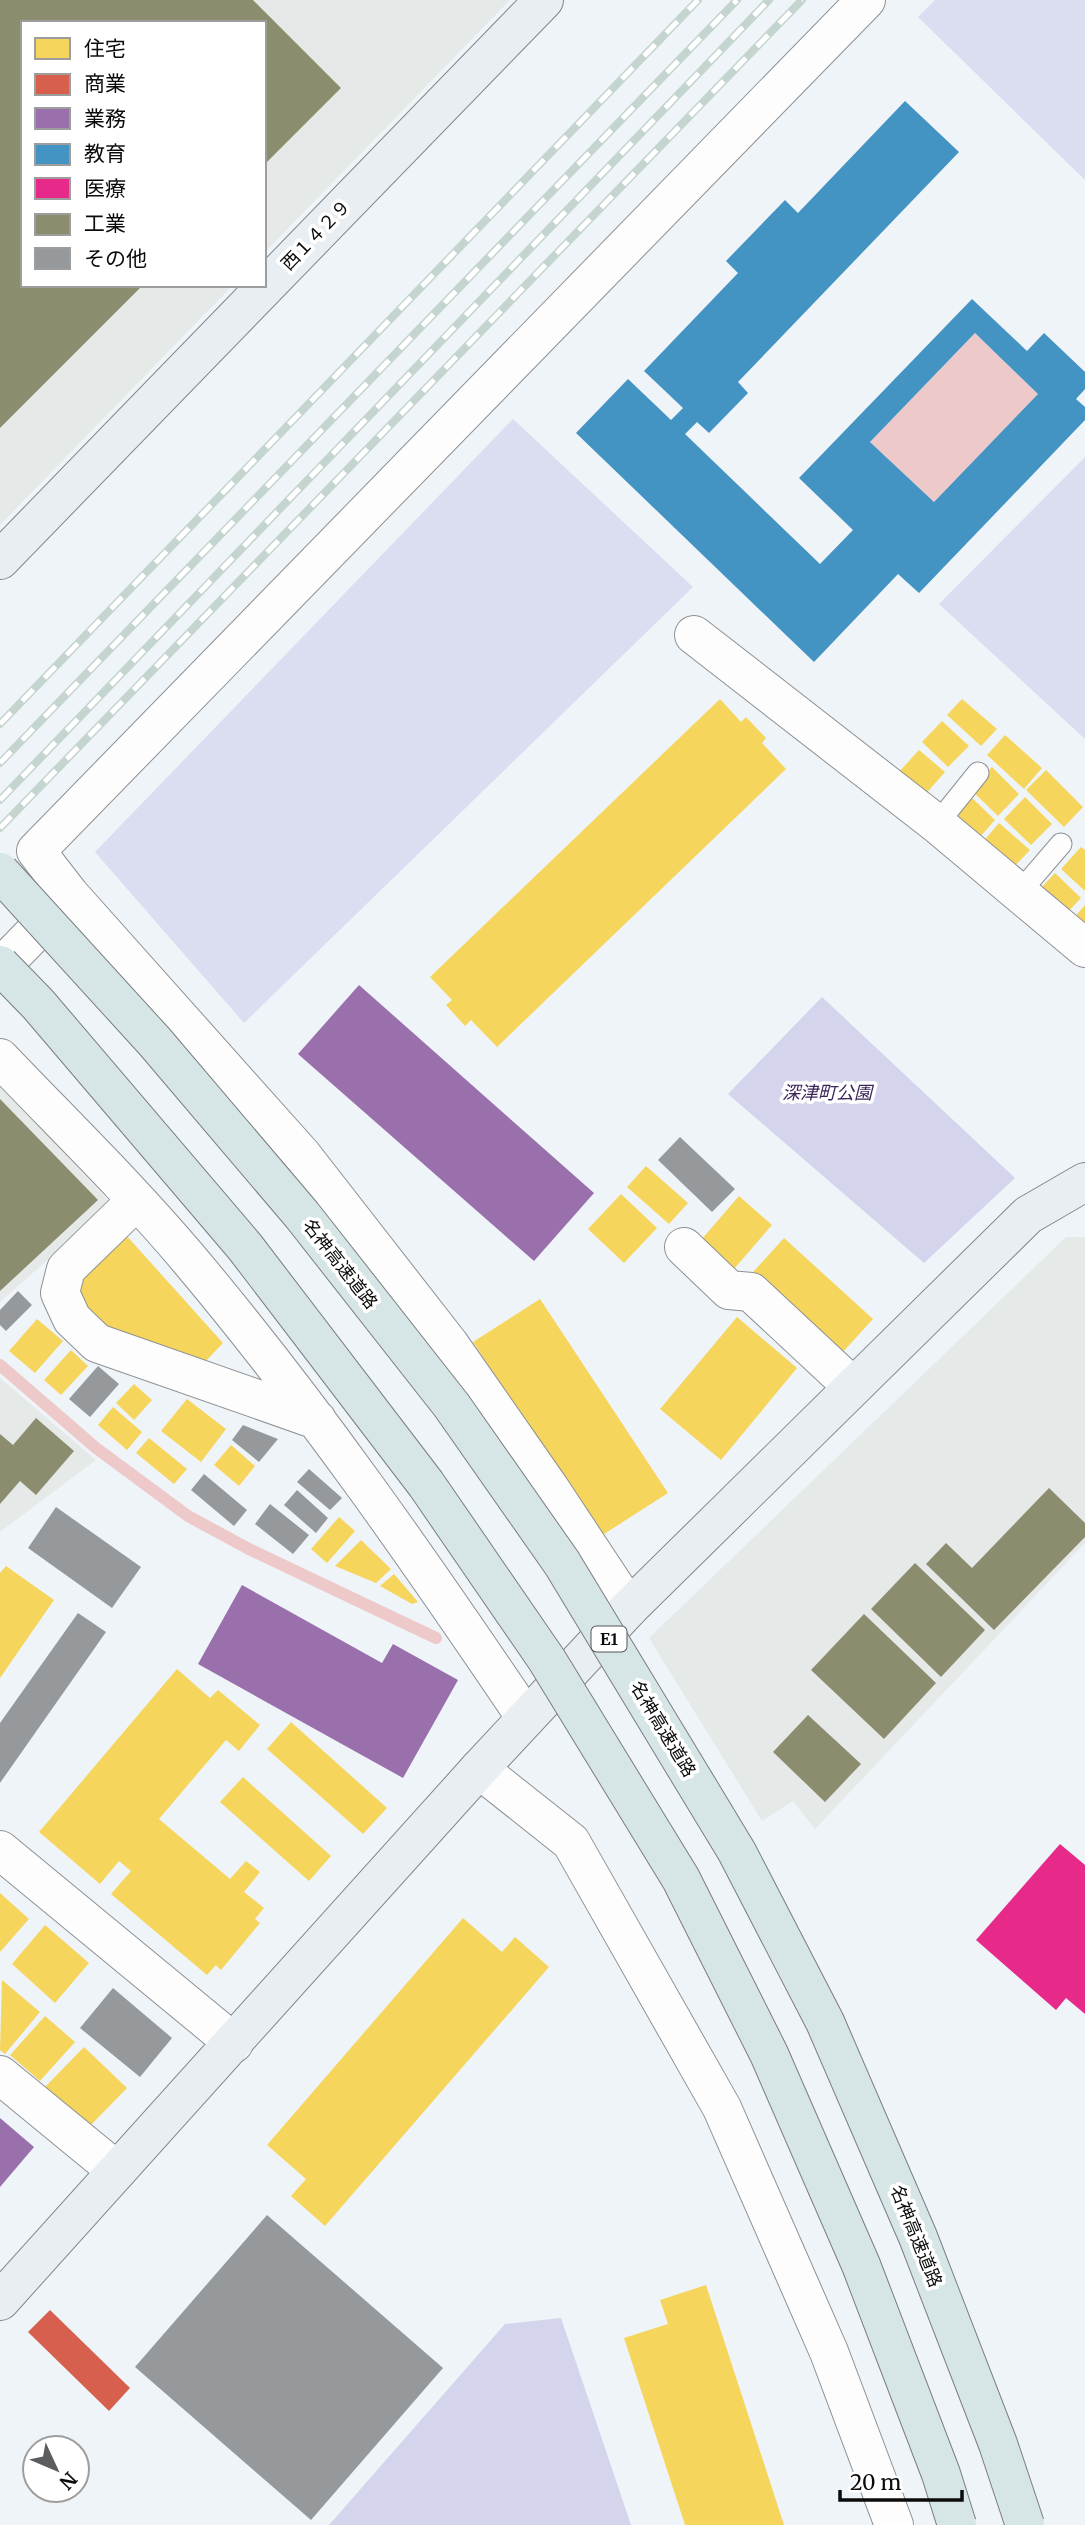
<svg xmlns="http://www.w3.org/2000/svg" width="1085" height="2525" viewBox="0 0 1085 2525" font-family="Merriweather,'Noto Sans JP',serif">
<rect width="100%" height="100%" fill="#eff4f9"/>
<path fill="#e5e9e7" d="M0,0H510L264,253V23H23V285H233L0,525Z
M0,1083L111,1204L0,1302Z
M1066,1237H1085V1543L815,1829L793,1801L762,1821L649,1638Z
M0,1378L96,1460L0,1532Z"/>
<path fill="#d4d4ed" d="M822,997L1015,1178L924,1263L728,1094Z
M561,2318L631,2525H329L505,2324Z"/>
<path fill="#dbddf1" d="M935,0H1085V180L918,17Z
M513,419L693,587L244,1023L95,852Z
M1085,457V739L939,604Z"/>
<path fill="#eec9ca" d="M975,333L1038,394L934,502L870,442Z"/>
<path fill="#f6d55c" d="M720,699L741,722L746,717L766,738L762,743L786,769L497,1047L471,1020L465,1026L446,1005L452,1000L430,977Z
M962,699L997,729L981,746L947,715Z
M942,721L969,746L948,767L922,742Z
M1005,735L1042,768L1024,789L987,755Z
M919,750L945,772L923,797L897,774Z
M992,767L1019,794L998,816L970,789Z
M1046,770L1083,807L1064,827L1026,790Z
M970,796L995,820L979,838L953,815Z
M1025,797L1052,824L1031,845L1004,819Z
M999,823L1030,850L1011,870L982,843Z
M1081,847L1085,850V891L1061,869Z
M1055,873L1081,898L1066,914L1039,890Z
M1085,905V930L1073,919Z
M646,1166L688,1203L669,1224L627,1187Z
M621,1194L657,1228L624,1263L588,1229Z
M739,1196L772,1225L734,1269L701,1240Z
M125,1234L223,1343L203,1364L111,1331L77,1295L83,1272Z
M784,1238L873,1319L842,1353L753,1272Z
M540,1299L668,1493L601,1536L473,1342Z
M737,1317L797,1368L721,1460L660,1409Z
M37,1319L63,1341L35,1373L9,1351Z
M71,1350L88,1366L61,1395L44,1380Z
M134,1384L152,1400L134,1420L116,1403Z
M187,1399L226,1429L201,1462L161,1431Z
M113,1407L142,1432L127,1450L98,1425Z
M149,1438L187,1469L174,1484L136,1453Z
M231,1445L255,1466L239,1486L214,1465Z
M339,1517L355,1531L327,1563L311,1549Z
M361,1540L391,1569L376,1583L335,1566Z
M6,1566L54,1600L0,1678V1573Z
M394,1574L418,1602L412,1604L380,1586Z
M177,1669L210,1698L218,1690L260,1725L239,1751L226,1740L159,1819L230,1879L246,1861L260,1872L244,1892L264,1908L255,1919L260,1923L221,1970L216,1965L207,1975L111,1894L131,1871L119,1861L100,1884L39,1832Z
M291,1722L387,1808L363,1834L267,1749Z
M243,1777L331,1856L309,1881L220,1802Z
M0,1893L29,1919L0,1952Z
M463,1918L502,1952L515,1937L549,1967L325,2226L291,2196L306,2179L267,2145Z
M45,1925L89,1963L55,2003L12,1964Z
M2,1980L40,2012L5,2054L0,2050Z
M45,2016L75,2042L40,2081L10,2055Z
M84,2047L127,2088L88,2128L45,2087Z
M706,2285L784,2525H685L624,2338L668,2324L660,2300Z"/>
<path fill="#d6604d" d="M50,2310L130,2388L109,2411L28,2332Z"/>
<path fill="#9970ab" d="M359,985L594,1193L534,1261L298,1054Z
M242,1585L382,1663L393,1644L458,1680L403,1778L198,1664Z
M0,2118L34,2147L0,2187Z"/>
<path fill="#4393c3" fill-rule="evenodd" d="M905,101L959,152L738,382L748,393L709,433L697,422L685,434L820,564L853,530L799,478L972,299L1027,351L1044,333L1085,372V389L1076,399L1085,407V420L919,593L898,574L814,662L576,433L628,379L671,420L683,408L644,371L738,273L726,261L785,200L798,213ZM975,333L1038,394L934,502L870,442Z"/>
<path fill="#e7298a" d="M1060,1844L1085,1865V2014L1066,1998L1056,2010L976,1940Z"/>
<path fill="#8c8c6e" d="M0,0H253L341,88L264,165V23H23V285H143L0,428Z
M0,1099L98,1200L0,1291Z
M36,1418L74,1451L36,1495L20,1481L0,1504V1434L13,1445Z
M1049,1488L1085,1523V1537L994,1630L926,1564L946,1543L972,1568Z
M915,1563L985,1630L941,1677L871,1609Z
M864,1614L936,1683L884,1739L811,1670Z
M808,1715L861,1764L825,1802L773,1752Z"/>
<g fill="none" stroke-linecap="round" stroke-linejoin="round">
<path stroke="#eec9ca" stroke-width="12" d="M0,1365L96,1448L188,1516L249,1549L436,1638"/>
</g>
<path fill="#95999c" d="M680,1137L735,1189L712,1212L658,1160Z
M18,1291L32,1305L6,1331L0,1325V1310Z
M98,1366L119,1384L90,1417L69,1399Z
M243,1425L278,1439L259,1462L232,1440Z
M309,1469L342,1498L330,1510L297,1482Z
M204,1474L247,1510L234,1526L191,1490Z
M297,1490L328,1518L316,1533L284,1505Z
M270,1504L309,1535L293,1554L255,1524Z
M56,1507L141,1567L112,1608L28,1548Z
M78,1613L106,1632L0,1783V1723Z
M113,1988L172,2038L140,2077L80,2028Z
M267,2215L443,2368L311,2520L135,2367Z"/>
<g fill="none" stroke-linecap="round" stroke-linejoin="round">
<g stroke="#8e9092" stroke-width="23">
<path id="lane" d="M937,824L978,773
M1018,894L1061,844"/>
</g>
<g stroke="#8e9092" stroke-width="40">
<path id="street" d="M694,635L937,824L1085,948
M0,968L69,897
M0,1058C63,1124 129,1188 188,1258C311,1404 420,1561 526,1718
M136,1201L66,1269L60,1293L72,1319L97,1343L317,1420
M684,1247L729,1290L751,1292L853,1387
M629,1608L549,1487L450,1345L302,1155L70,895L36,851L866,0
M479,1769L571,1842L722,2108L829,2352L894,2525
M0,1850L234,2043
M0,2075L117,2171"/>
</g>
<g stroke="#848789" stroke-width="40">
<path id="secondary" d="M0,560L544,0
M0,2301L479,1769L629,1608L1028,1215L1085,1182"/>
</g>
<use href="#lane" stroke="#fdfdfe" stroke-width="21"/>
<use href="#street" stroke="#fdfdfe" stroke-width="38"/>
<use href="#secondary" stroke="#e9eef3" stroke-width="38"/>
<g stroke="#c4d4ce" stroke-width="8">
<path id="rail" d="M0,724L698,0
M0,763L737,0
M0,800L769,0
M0,828L802,0"/>
</g>
<use href="#rail" stroke="#fff" stroke-width="5" stroke-dasharray="16" stroke-linecap="butt"/>
<g stroke="#7b7d7f" stroke-width="40" stroke-linecap="butt">
<path id="highway-bridge" d="M0,872L155,1042L302,1215L452,1406L562,1563L737,1852L825,2022L918,2237L998,2444L1025,2525
M0,965L38,1004L245,1247L426,1484L547,1660L681,1879L769,2054L861,2265L941,2474L957,2525"/>
</g>
<use href="#highway-bridge" stroke="#d6e5e6" stroke-width="38"/>
</g>
<g text-anchor="middle" stroke-width="7" stroke-linejoin="round" paint-order="stroke">
<rect fill="#fff" stroke="#545454" stroke-width="2" x="591.5" y="1626.5" width="35" height="25" rx="5"/>
<g font-size="16" font-weight="bold" fill="#0b0b0b">
<text x="609" y="1645">E1</text>
</g>
<g font-size="18" fill="#0b0b0b" stroke="#fff">
<text transform="translate(316 235) rotate(-46)" y="6">西１４２９</text>
<text transform="translate(340 1264) rotate(52)" y="6">名神高速道路</text>
<text transform="translate(663 1729) rotate(59)" y="6">名神高速道路</text>
<text transform="translate(916 2236) rotate(68)" y="6">名神高速道路</text>
</g>
<g font-size="18" font-style="italic" fill="#3b245a" stroke="#fff">
<text x="827" y="1099">深津町公園</text>
</g>
</g>
<rect x="21" y="21" width="245" height="266" fill="#ffffff" stroke="#9d9d9d" stroke-width="2"/>
<rect x="35" y="38" width="35" height="21" fill="#f6d55c" stroke="#9d9d9d" stroke-width="2"/>
<text x="84" y="56" font-size="21" fill="#0b0b0b">住宅</text>
<rect x="35" y="74" width="35" height="21" fill="#d6604d" stroke="#9d9d9d" stroke-width="2"/>
<text x="84" y="91" font-size="21" fill="#0b0b0b">商業</text>
<rect x="35" y="108" width="35" height="21" fill="#9970ab" stroke="#9d9d9d" stroke-width="2"/>
<text x="84" y="126" font-size="21" fill="#0b0b0b">業務</text>
<rect x="35" y="144" width="35" height="21" fill="#4393c3" stroke="#9d9d9d" stroke-width="2"/>
<text x="84" y="161" font-size="21" fill="#0b0b0b">教育</text>
<rect x="35" y="178" width="35" height="21" fill="#e7298a" stroke="#9d9d9d" stroke-width="2"/>
<text x="84" y="196" font-size="21" fill="#0b0b0b">医療</text>
<rect x="35" y="214" width="35" height="21" fill="#8c8c6e" stroke="#9d9d9d" stroke-width="2"/>
<text x="84" y="231" font-size="21" fill="#0b0b0b">工業</text>
<rect x="35" y="248" width="35" height="21" fill="#95999c" stroke="#9d9d9d" stroke-width="2"/>
<text x="84" y="266" font-size="21" fill="#0b0b0b">その他</text>
<g transform="translate(56 2469) rotate(134)"><circle r="33" fill="#ffffff" stroke="#9d9d9d" stroke-width="2"/>
<path d="M0-5L12 26L0 18L-12 26Z" fill="#5b5d5e"/>
<text y="-10" font-size="19" font-weight="bold" text-anchor="middle" fill="#0b0b0b">N</text>
</g>
<path d="M840 2490v10h122v-10" fill="none" stroke="#0b0b0b" stroke-width="3.5"/>
<text x="850" y="2490" font-size="21" fill="#0b0b0b" stroke="#ffffff" stroke-width="5" paint-order="stroke">20 m</text>
</svg>
